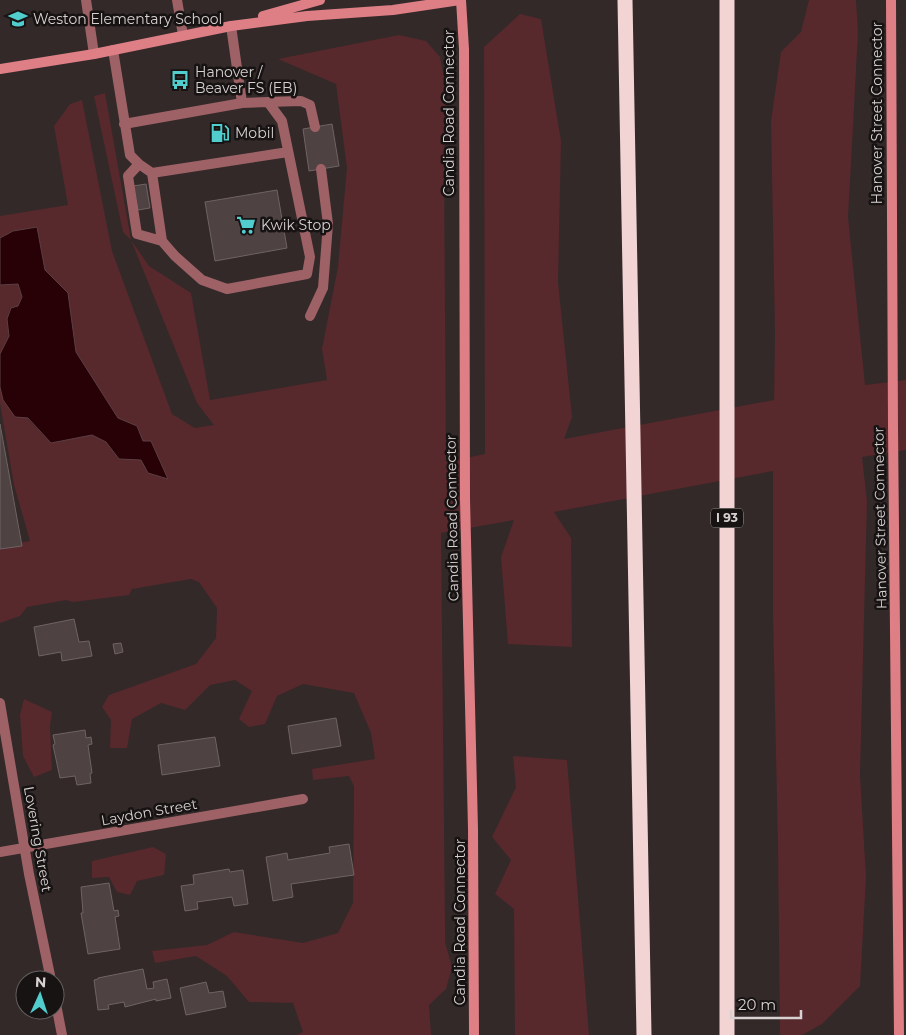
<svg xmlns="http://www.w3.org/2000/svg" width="906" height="1035" viewBox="0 0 906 1035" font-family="Montserrat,sans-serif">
<rect width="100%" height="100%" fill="#332929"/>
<path fill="#57282c" d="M809,0H856L858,33L848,217L865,385L906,380V450L862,457L867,501L860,775L866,877L860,986L822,1024L802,1035H780L778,844L773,617V471L554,512L571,538L572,647L508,644L501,557L514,520L441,533L445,924V942L452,967L446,989L429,1005L431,1035H297L303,1032L293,1003L249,1002L227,976L196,956L155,963L152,951L207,945L234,932L303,943L338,933L353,903L354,786L349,776L313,780L312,769L375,759L371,733L354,693L303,684L277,696L265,724L249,727L239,719L252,691L235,680L210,685L185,710L161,703L132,719L127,748H110L111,720L102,707L109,695L196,664L216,638L217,608L199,582L191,579L132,589L129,595L73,602L66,600L27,607L20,616L0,623V547L30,541L14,485L0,403V387L3,400L27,418L51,443L92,435L106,442L119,459L141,460L148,473L168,478L143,441L137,426L118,419L76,352L68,294L45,270L37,227L13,231L0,238V216L68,205L54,126L70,104L82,100L112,251L172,414L195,428L214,425L197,403L131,240L123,232L94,96L105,93L131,240L149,266L191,293L210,400L327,380L322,349L338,267L347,168L336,84L278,59L399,35L426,41L440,57L446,87L444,157L446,462L485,454L484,47L520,14L541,19L561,141L558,282L572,417L564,439L774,400L775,335L771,121L781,52L801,32Z
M18,284L22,297L18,306L10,308L7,319L9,336L0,354V285Z
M24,699L52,712L50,726L52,770L34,777L23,756L20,715Z
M513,756L567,760L589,1035H515L514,909L495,894L511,860L492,837L516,787Z
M153,847L166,854L164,875L137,881L130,895L117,892L109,877L92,878V861Z"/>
<path fill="#270106" stroke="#5c3f43" d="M37,227L45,270L68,293L76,352L118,418L137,426L143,441H151L168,479L148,473L141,460L119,459L106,442L92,435L51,443L28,418L15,417L3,400L0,387V354L9,336L7,319L11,308L18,306L22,297L18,284L0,285V238L13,231Z"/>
<path fill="#4e4243" stroke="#6f6364" d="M332,124L339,166L309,171L303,129Z
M146,184L150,208L138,210L133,186Z
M277,190L287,248L215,261L205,202Z
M0,424L22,546L0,549Z
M74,619L79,642L89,641L92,656L62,661L61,652L39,656L34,627Z
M121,643L123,652L115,654L113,644Z
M336,718L341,746L292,754L288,726Z
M85,730L86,738L91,737L92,744L88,745L92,773L90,774L91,783L77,785L75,776L60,778L53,745L55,744L53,735Z
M215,737L220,766L162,775L158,745Z
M349,844L354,875L291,884L293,897L273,901L266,857L287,853L288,860L330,853L329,847Z
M229,869L230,872L243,870L248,904L234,906L232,897L197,902L198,909L185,911L181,886L194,884L193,875Z
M109,883L114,911L118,910L119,916L115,917L120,949L88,954L81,913H83L81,887Z
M143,969L147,989L154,988L153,982L167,979L171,998L156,1001V999L125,1007L124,1002L108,1005L109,1009L98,1010L94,980L98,979V978Z
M206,982L209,993L223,991L226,1007L186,1015L180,988Z"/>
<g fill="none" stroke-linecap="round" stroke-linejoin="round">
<path stroke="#9e6266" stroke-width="10" d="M177,0L183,35
M231,26L242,103
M113,50L130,155L139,164L152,173L162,241L175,256L202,280L227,289L307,274L310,257L282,121L268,102L242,103L124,124
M268,102L301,101L310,105L315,127
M139,164L128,176L137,234L162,241
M152,173L288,152
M310,316L323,288L328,224L321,169"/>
<path stroke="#9e6266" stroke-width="10" d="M86,0L94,54
M0,703L29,874L51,980
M0,852L303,799
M55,999L62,1035"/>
<path stroke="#de7f86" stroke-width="10" d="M461,0L464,49L465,499L473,829L474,1035
M891,0L893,427L899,1035
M263,16L320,0
M0,69L94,54L231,26L307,16L393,10L460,0"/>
<path stroke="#f2d4d5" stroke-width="15" d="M625,0L644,1035
M727,1035V0"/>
</g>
<defs>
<g id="school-bare" transform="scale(1.5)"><path d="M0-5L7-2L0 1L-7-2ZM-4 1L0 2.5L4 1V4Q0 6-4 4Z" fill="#52cdcd" stroke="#171313" stroke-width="2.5" paint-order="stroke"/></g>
<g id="bus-bare" transform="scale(1.5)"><path d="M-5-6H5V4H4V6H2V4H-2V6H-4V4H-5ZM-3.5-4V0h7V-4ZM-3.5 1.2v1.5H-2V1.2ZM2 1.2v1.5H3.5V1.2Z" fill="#52cdcd" stroke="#171313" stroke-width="2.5" paint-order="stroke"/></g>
<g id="fuel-bare" transform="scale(1.5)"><path d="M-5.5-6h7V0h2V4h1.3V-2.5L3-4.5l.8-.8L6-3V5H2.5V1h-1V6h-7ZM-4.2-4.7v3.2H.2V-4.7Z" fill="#52cdcd" stroke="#171313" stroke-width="2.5" paint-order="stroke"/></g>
<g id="supermarket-bare" transform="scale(1.5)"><path d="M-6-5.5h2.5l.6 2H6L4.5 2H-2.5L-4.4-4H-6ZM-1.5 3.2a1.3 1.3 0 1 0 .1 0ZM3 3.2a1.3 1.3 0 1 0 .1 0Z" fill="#52cdcd" stroke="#171313" stroke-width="2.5" paint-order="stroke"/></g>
</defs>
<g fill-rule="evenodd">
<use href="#school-bare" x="18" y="19"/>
<use href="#bus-bare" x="180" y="80"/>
<use href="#fuel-bare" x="220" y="133"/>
<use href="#supermarket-bare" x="246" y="225"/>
</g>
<g text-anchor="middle" stroke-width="5" stroke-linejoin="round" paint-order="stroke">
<rect fill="#171313" stroke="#9e9899" stroke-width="1" x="711" y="508.5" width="32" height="19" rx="4"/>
<g font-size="12" font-weight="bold" fill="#d8d1d2">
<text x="727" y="522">I 93</text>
</g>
<g font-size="14" fill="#d8d1d2" stroke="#171313" text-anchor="start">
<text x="33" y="24">Weston Elementary School</text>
<text x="195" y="77">Hanover /<tspan x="195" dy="16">Beaver FS (EB)</tspan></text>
<text x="235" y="138">Mobil</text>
<text x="261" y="230">Kwik Stop</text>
</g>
<g font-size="14" fill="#d8d1d2" stroke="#171313">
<text transform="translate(449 113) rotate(-90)" y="5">Candia Road Connector</text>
<text transform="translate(877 113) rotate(-90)" y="5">Hanover Street Connector</text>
<text transform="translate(452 518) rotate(-91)" y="5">Candia Road Connector</text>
<text transform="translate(880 518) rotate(-91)" y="5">Hanover Street Connector</text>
<text transform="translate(149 812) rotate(-10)" y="5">Laydon Street</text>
<text transform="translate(38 839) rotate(80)" y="5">Lovering Street</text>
<text transform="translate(460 922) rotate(-90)" y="5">Candia Road Connector</text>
</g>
</g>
<g transform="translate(40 995) rotate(3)"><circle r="24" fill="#171313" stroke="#645f5f"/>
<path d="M0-4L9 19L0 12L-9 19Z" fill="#52cdcd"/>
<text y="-8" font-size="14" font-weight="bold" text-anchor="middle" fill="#d8d1d2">N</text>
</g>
<path d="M731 1010v8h70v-8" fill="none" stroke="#d8d1d2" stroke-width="2.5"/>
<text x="738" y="1010" font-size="15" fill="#d8d1d2" stroke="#171313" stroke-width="4" paint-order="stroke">20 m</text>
</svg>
